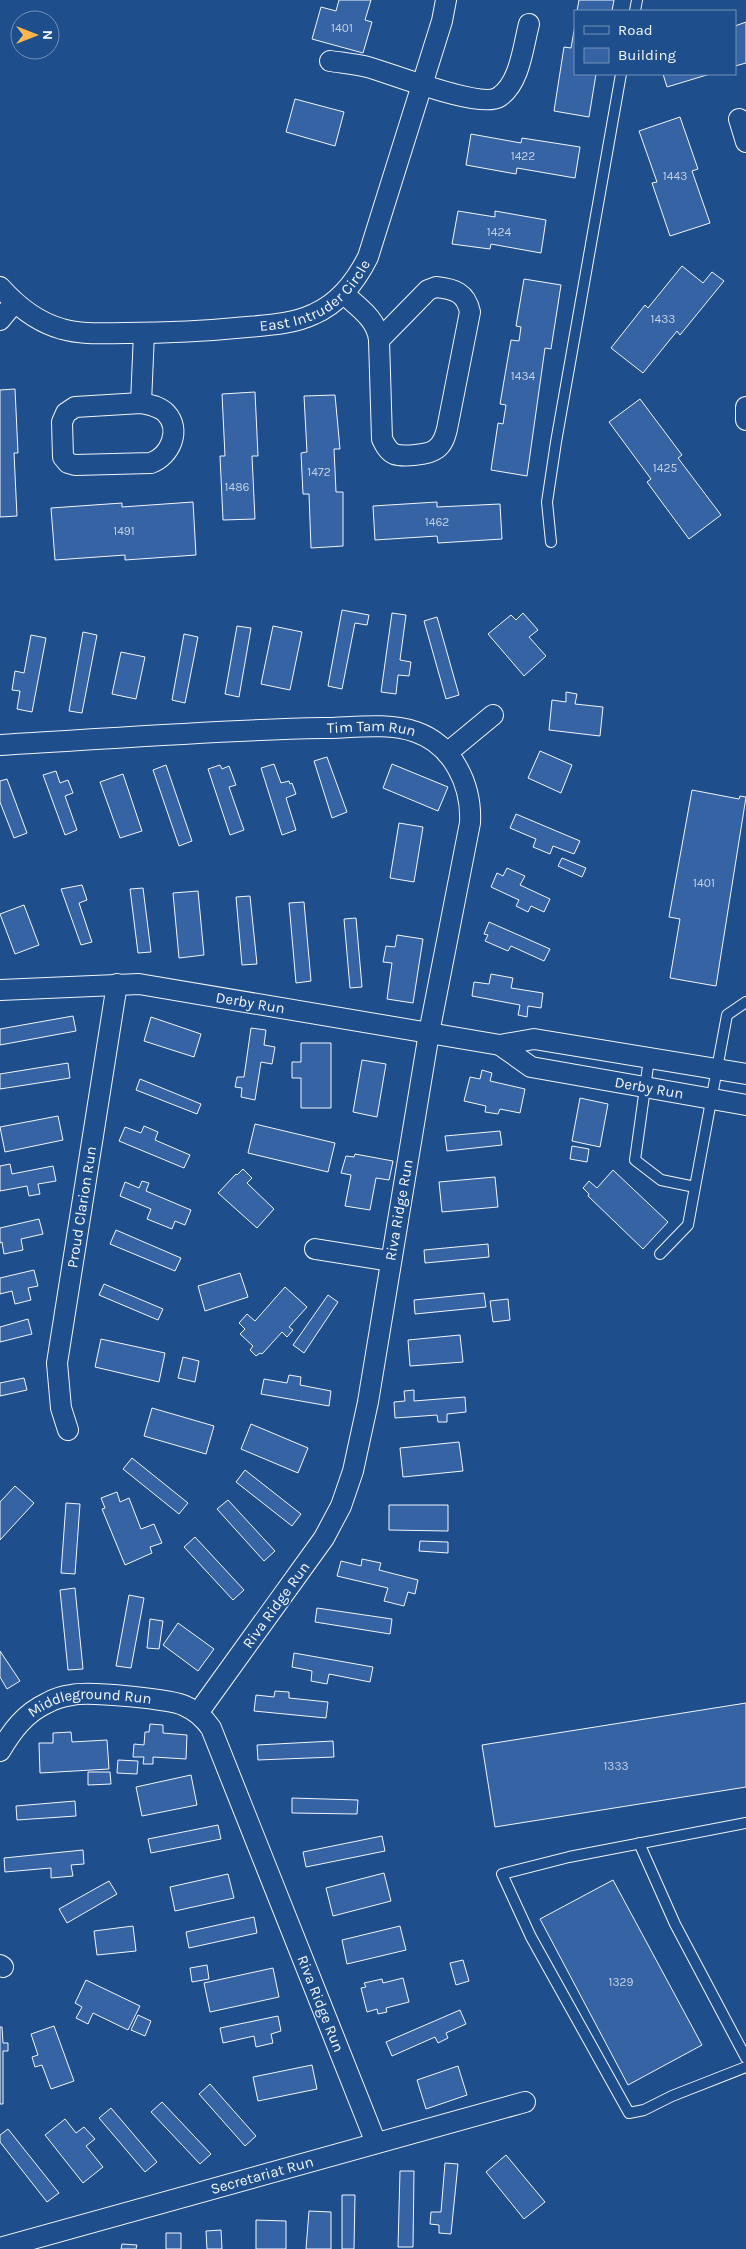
<svg xmlns="http://www.w3.org/2000/svg" width="746" height="2249" viewBox="0 0 746 2249" font-family="Karla,sans-serif">
<rect width="100%" height="100%" fill="#1f4e8c"/>
<path fill="#3563a3" stroke="#f2f6ff" d="M339,0H371L365,20L372,22L363,53L312,39L321,7L336,11Z
M579,0H614L612,11H577Z
M746,22V63L735,66V26Z
M575,25V74H596L589,117L554,111L564,47L571,48Z
M663,74H710L667,87Z
M295,99L344,112L335,146L286,132Z
M680,117L698,169L692,171L710,223L670,236L652,183L657,182L639,131Z
M471,134L521,143L522,138L580,147L575,178L517,168L516,174L466,165Z
M458,211L495,217V211L546,220L541,253L491,244L490,249L452,244Z
M682,266L703,283L712,272L724,281L680,335L677,331L643,373L611,348L645,305L648,308Z
M524,279L561,285L551,349L545,348L527,476L491,470L498,423L503,424L506,405L500,404L511,340L519,341L521,327L516,326Z
M15,389L18,453H14L17,516L0,517V390Z
M255,392L258,456H252L255,519L223,520L220,456H225L222,394Z
M335,395L340,449H334L336,492H343V546L311,548L309,494H303L301,453L307,452L304,396Z
M640,399L682,455L678,458L721,515L689,539L647,482L651,479L609,422Z
M193,502L196,555L125,560V555L55,560L51,508L122,503V507Z
M437,502V507L500,504L502,539L438,543L437,536L375,540L373,506Z
M342,610L369,615L367,625L355,623L342,689L328,686Z
M392,613L406,615L400,660L411,662L409,676L398,675L396,694L381,692Z
M523,613L538,630L529,637L546,656L524,676L488,634L511,615L516,620Z
M437,617L459,695L446,699L424,621Z
M237,626L251,628L239,697L225,694Z
M273,626L302,632L290,690L261,684Z
M83,632L97,635L82,713L69,711Z
M184,634L198,637L185,703L172,700Z
M31,635L46,638L32,712L17,709L20,691L12,690L15,671L24,673Z
M121,652L145,657L136,699L112,694Z
M566,692L577,694L575,704L603,707L600,736L549,730L552,700L566,702Z
M540,751L572,765L561,793L528,778Z
M327,757L347,812L332,818L314,761Z
M274,764L281,783L289,781L290,784L292,783L296,794L286,798L296,830L282,835L261,768Z
M392,764L448,787L438,811L383,788Z
M166,765L192,841L179,846L153,770Z
M220,765L222,769L229,766L236,785L229,787L244,830L230,835L208,769Z
M56,771L60,783L68,780L73,793L65,796L77,830L65,835L43,775Z
M123,774L142,831L120,838L100,782Z
M7,779L27,833L14,838L0,802V781Z
M692,790L739,799L740,796L746,797L716,986L670,978L680,919L669,917Z
M516,814L580,841L574,854L553,846L550,854L533,847L536,839L510,828Z
M399,823L423,827L414,882L390,878Z
M562,858L586,868L582,877L558,866Z
M507,868L525,876L520,885L550,899L544,912L531,906L528,912L516,906L519,900L491,887L497,873L503,876Z
M82,885L87,900L79,903L92,942L81,945L61,889Z
M143,888L151,952L138,953L130,889Z
M198,891L204,955L179,958L173,893Z
M250,896L257,964L242,965L236,897Z
M304,902L311,981L296,983L289,903Z
M24,905L39,945L15,954L0,914Z
M356,918L362,987L350,988L344,919Z
M489,922L550,949L544,961L511,946L508,951L485,941L488,935L484,934Z
M397,935L423,939L413,1003L387,999L392,963L383,962L386,946L395,947Z
M491,974L513,978L511,988L543,993L541,1008L528,1006L527,1017L518,1015L520,1005L472,996L474,982L489,984Z
M73,1016L76,1031L0,1045V1029Z
M151,1017L201,1034L194,1057L144,1041Z
M251,1028L266,1030L264,1045L275,1047L272,1064L261,1062L255,1100L241,1097L242,1088L235,1087L237,1077H244Z
M301,1043H331V1108H301V1078H292V1062H301Z
M362,1060L386,1064L377,1117L353,1112Z
M68,1063L70,1078L0,1089V1074Z
M482,1070L492,1073L490,1081L525,1089L520,1113L500,1109L498,1114L485,1112L486,1106L464,1101L470,1077L480,1079Z
M140,1079L201,1104L197,1114L136,1090Z
M580,1098L608,1104L600,1147L572,1141Z
M58,1116L63,1140L5,1152L0,1127Z
M255,1124L335,1143L328,1172L248,1153Z
M144,1126L158,1132L155,1140L190,1155L184,1168L119,1141L125,1127L141,1133Z
M500,1131L502,1145L447,1151L445,1136Z
M572,1146L589,1149L587,1162L570,1159Z
M355,1154L393,1161L389,1180L376,1178L370,1210L345,1206L351,1175L341,1173L346,1156L354,1157Z
M10,1164L12,1174L53,1166L56,1181L38,1184L40,1194L29,1196L27,1186L0,1191V1166Z
M243,1169L252,1178L247,1183L274,1209L257,1228L218,1193L236,1174L237,1175Z
M613,1170L668,1222L643,1249L588,1196L589,1194L583,1188L589,1181L597,1188Z
M495,1177L498,1207L442,1212L439,1182Z
M142,1181L149,1183L146,1191L191,1210L185,1225L175,1221L172,1229L147,1219L151,1209L120,1196L125,1182L139,1188Z
M39,1219L43,1234L21,1239L23,1250L4,1254L2,1242L0,1243V1228Z
M116,1230L181,1258L175,1271L110,1244Z
M488,1244L489,1257L425,1263L424,1250Z
M34,1270L38,1286L28,1288L31,1300L15,1304L12,1291L0,1294V1278Z
M240,1273L248,1297L205,1311L198,1286Z
M104,1284L163,1309L158,1320L99,1295Z
M285,1287L307,1307L289,1327L293,1330L287,1337L282,1332L262,1354L260,1353L256,1356L250,1350L253,1346L240,1334L245,1329L239,1323L247,1314L255,1321Z
M484,1293L486,1307L415,1314L414,1300Z
M328,1295L338,1302L304,1353L293,1345Z
M508,1299L510,1320L493,1322L490,1301Z
M28,1319L32,1334L0,1342V1327Z
M460,1335L463,1362L410,1366L408,1340Z
M101,1339L165,1353L159,1382L95,1367Z
M183,1357L199,1361L195,1382L178,1378Z
M289,1375L301,1377L300,1385L331,1391L329,1406L261,1394L264,1379L287,1383Z
M24,1378L27,1390L0,1396V1383Z
M414,1390V1401L465,1397L466,1412L447,1414V1422H438L437,1415L395,1418L394,1402L405,1401L404,1391Z
M152,1408L214,1426L206,1454L144,1436Z
M251,1424L308,1448L298,1473L241,1449Z
M459,1442L463,1471L403,1477L400,1448Z
M132,1458L188,1503L179,1514L123,1469Z
M245,1470L301,1514L292,1526L236,1482Z
M15,1486L34,1503L0,1540V1502Z
M117,1492L120,1502L129,1498L141,1529L154,1524L162,1543L150,1547L152,1553L125,1565L102,1509L105,1508L101,1498Z
M228,1500L275,1551L264,1561L217,1509Z
M66,1503L80,1504L75,1574L61,1573Z
M389,1505H448V1531L389,1530Z
M195,1537L244,1590L233,1600L184,1547Z
M420,1541L448,1542V1553L419,1551Z
M362,1559L381,1563L379,1570L418,1580L415,1594L408,1592L404,1606L384,1601L388,1588L337,1576L341,1561L361,1566Z
M75,1588L83,1669L68,1670L60,1590Z
M129,1595L144,1598L131,1668L116,1666Z
M317,1608L392,1619L390,1634L315,1622Z
M150,1619L163,1621L159,1649L147,1648Z
M178,1623L214,1649L198,1671L163,1645Z
M0,1651L20,1681L7,1689L0,1677Z
M294,1653L373,1667L370,1682L329,1674L327,1684L311,1681L312,1671L292,1667Z
M275,1691L289,1692V1698L328,1702L326,1718L254,1711L256,1695L274,1697Z
M746,1703V1787L495,1827L482,1745Z
M150,1724L163,1725V1733L187,1735L186,1759L153,1757V1764H143L144,1757H133L134,1744L144,1745L145,1732H149Z
M71,1732L72,1742L107,1740L109,1769L40,1773L39,1743H53V1733Z
M333,1741L334,1757L258,1760L257,1745Z
M118,1760L138,1761L137,1774L117,1773Z
M88,1772H110L111,1784L88,1785Z
M191,1775L197,1805L142,1816L136,1787Z
M292,1798L358,1800L357,1814L292,1813Z
M75,1801L76,1816L17,1820L16,1806Z
M218,1825L221,1839L151,1853L148,1839Z
M382,1836L385,1851L306,1867L303,1852Z
M83,1850L84,1864L71,1865L73,1876L51,1878V1868L5,1872L4,1858Z
M384,1873L391,1901L333,1916L326,1888Z
M228,1874L234,1898L175,1911L170,1887Z
M613,1880L702,2045L628,2085L540,1919Z
M109,1881L117,1894L67,1923L59,1909Z
M254,1917L257,1933L189,1948L186,1932Z
M133,1926L136,1951L97,1955L94,1931Z
M400,1926L406,1950L347,1964L342,1940Z
M463,1960L469,1981L456,1985L450,1963Z
M207,1965L209,1979L192,1982L190,1968Z
M273,1968L279,1997L210,2012L204,1983Z
M403,1978L409,2002L386,2008L387,2012L378,2014L377,2009L367,2012L361,1988L366,1987L364,1983L382,1979L383,1983Z
M86,1980L140,2006L128,2030L93,2013L88,2024L76,2018L82,2007L75,2003Z
M460,2010L466,2024L446,2033L448,2038L438,2043L435,2037L392,2056L386,2042Z
M138,2015L151,2021L145,2036L131,2030Z
M278,2016L281,2031L271,2034L273,2043L256,2047L254,2036L223,2043L220,2028Z
M54,2026L74,2081L51,2089L42,2065L35,2067L32,2057L38,2055L31,2034Z
M0,2027H2L3,2043H8V2051H3V2104H0Z
M312,2065L317,2089L258,2101L253,2077Z
M458,2066L467,2095L426,2109L417,2080Z
M210,2084L256,2136L245,2146L199,2094Z
M162,2102L211,2154L200,2164L151,2112Z
M111,2108L157,2162L145,2172L99,2118Z
M65,2119L76,2133L84,2127L95,2139L86,2146L103,2167L83,2183L45,2135Z
M8,2129L59,2193L47,2202L0,2142V2135Z
M506,2155L545,2202L524,2219L486,2172Z
M445,2163L458,2164L451,2234L439,2233V2225L430,2224L431,2212H441Z
M400,2171H414L413,2247H398Z
M342,2195H355L354,2249H342Z
M309,2211L331,2212V2249H306Z
M256,2220L286,2221V2249H256Z
M221,2230L222,2249H207L206,2231Z
M166,2233H181V2249H166Z
M122,2244L137,2245L136,2249H121Z"/>
<g fill="none" stroke-linecap="round" stroke-linejoin="round">
<g stroke="#f2f6ff" stroke-width="12">
<path id="lane" d="M635,11L637,0
M551,542L547,502L556,442L621,74
M649,1059L635,1160L661,1180L695,1187L727,1015L746,1002
M660,1254L688,1225L695,1187
M746,1823L569,1857L502,1874L531,1937L629,2113L644,2110L672,2096L746,2067
M639,1843L675,1924L746,2058"/>
</g>
<g stroke="#f2f6ff" stroke-width="22">
<g id="street">
<path d="M330,61C343,63 358,64 371,68C395,75 481,109 499,97C520,83 523,47 529,24"/>
<path d="M739,119L746,142"/>
<path id="s1" d="M0,287C17,306 36,322 62,329C82,335 105,333 126,333C167,333 207,331 247,327C270,325 293,324 314,314C339,303 356,281 368,257L442,21L446,0"/>
<path d="M436,287C455,289 466,293 470,312L447,429C445,437 443,444 436,449C429,455 403,457 394,454C388,451 385,445 382,439L379,340L428,290Z"/>
<path d="M344,294C358,307 377,319 379,340"/>
<path d="M0,320L14,303"/>
<path d="M141,403C150,405 159,406 166,413C182,430 170,456 151,463L75,465L68,463L63,457L62,422L66,413L75,407Z"/>
<path d="M141,403L144,333"/>
<path d="M746,407V420"/>
<path id="s2" d="M0,745C107,739 214,730 322,728C351,728 387,722 416,732C453,745 472,785 470,823L429,1033L368,1402L353,1471L341,1506L324,1538L198,1713"/>
<path d="M447,753L493,715"/>
<path id="s3" d="M0,990L139,984L500,1045L534,1039L746,1074"/>
<path id="s4" d="M500,1045L531,1067L746,1105"/>
<path d="M315,1249L390,1261"/>
<path id="s5" d="M68,1430L61,1408L57,1363L117,984"/>
<path id="s6" d="M0,1751C12,1731 25,1713 47,1703C54,1699 64,1696 72,1695C88,1691 172,1699 185,1706C197,1711 204,1718 211,1728L376,2143"/>
<path d="M0,1965L3,1967"/>
<path id="s7" d="M0,2248L525,2102"/>
</g>
</g>
<use href="#lane" stroke="#1f4e8c" stroke-width="10"/>
<use href="#street" stroke="#1f4e8c" stroke-width="20"/>
</g>
<g text-anchor="middle" stroke-width="4" stroke-linejoin="round" paint-order="stroke">
<g font-size="12" fill="#c3d1e8">
<text x="342" y="32">1401</text>
<text x="523" y="160">1422</text>
<text x="675" y="180">1443</text>
<text x="499" y="236">1424</text>
<text x="663" y="323">1433</text>
<text x="523" y="380">1434</text>
<text x="665" y="472">1425</text>
<text x="319" y="476">1472</text>
<text x="237" y="491">1486</text>
<text x="437" y="526">1462</text>
<text x="124" y="535">1491</text>
<text x="704" y="887">1401</text>
<text x="616" y="1770">1333</text>
<text x="621" y="1986">1329</text>
</g>
<g font-size="15" fill="#f2f6ff" stroke="#1f4e8c">
<text dy="5" stroke="none"><textPath href="#s1" startOffset="340">East Intruder Circle</textPath></text>
<text dy="5" stroke="none"><textPath href="#s2" startOffset="372">Tim Tam Run</textPath></text>
<text dy="5" stroke="none"><textPath href="#s3" startOffset="252">Derby Run</textPath></text>
<text dy="5" stroke="none"><textPath href="#s4" startOffset="158">Derby Run</textPath></text>
<text dy="5" stroke="none"><textPath href="#s5" startOffset="226">Proud Clarion Run</textPath></text>
<text transform="translate(399 1210) rotate(-80)" y="5">Riva Ridge Run</text>
<text transform="translate(276 1605) rotate(-54)" y="5">Riva Ridge Run</text>
<text dy="5" stroke="none"><textPath href="#s6" startOffset="111">Middleground Run</textPath></text>
<text dy="5" stroke="none"><textPath href="#s6" startOffset="540">Riva Ridge Run</textPath></text>
<text dy="5" stroke="none"><textPath href="#s7" startOffset="272">Secretariat Run</textPath></text>
</g>
</g>
<rect x="574" y="10" width="162" height="65" fill="#1f4e8c" stroke="#7391ba"/>
<rect x="584" y="26" width="25" height="8" fill="#1f4e8c" stroke="#7391ba"/>
<text x="618" y="35" font-size="15" fill="#f2f6ff">Road</text>
<rect x="584" y="48" width="25" height="15" fill="#3563a3" stroke="#7391ba"/>
<text x="618" y="60" font-size="15" fill="#f2f6ff">Building</text>
<g transform="translate(35 35) rotate(90)"><circle r="24" fill="#1f4e8c" stroke="#7391ba"/>
<path d="M0-4L9 19L0 12L-9 19Z" fill="#ffb74d"/>
<text y="-8" font-size="14" font-weight="bold" text-anchor="middle" fill="#f2f6ff">N</text>
</g>
</svg>
